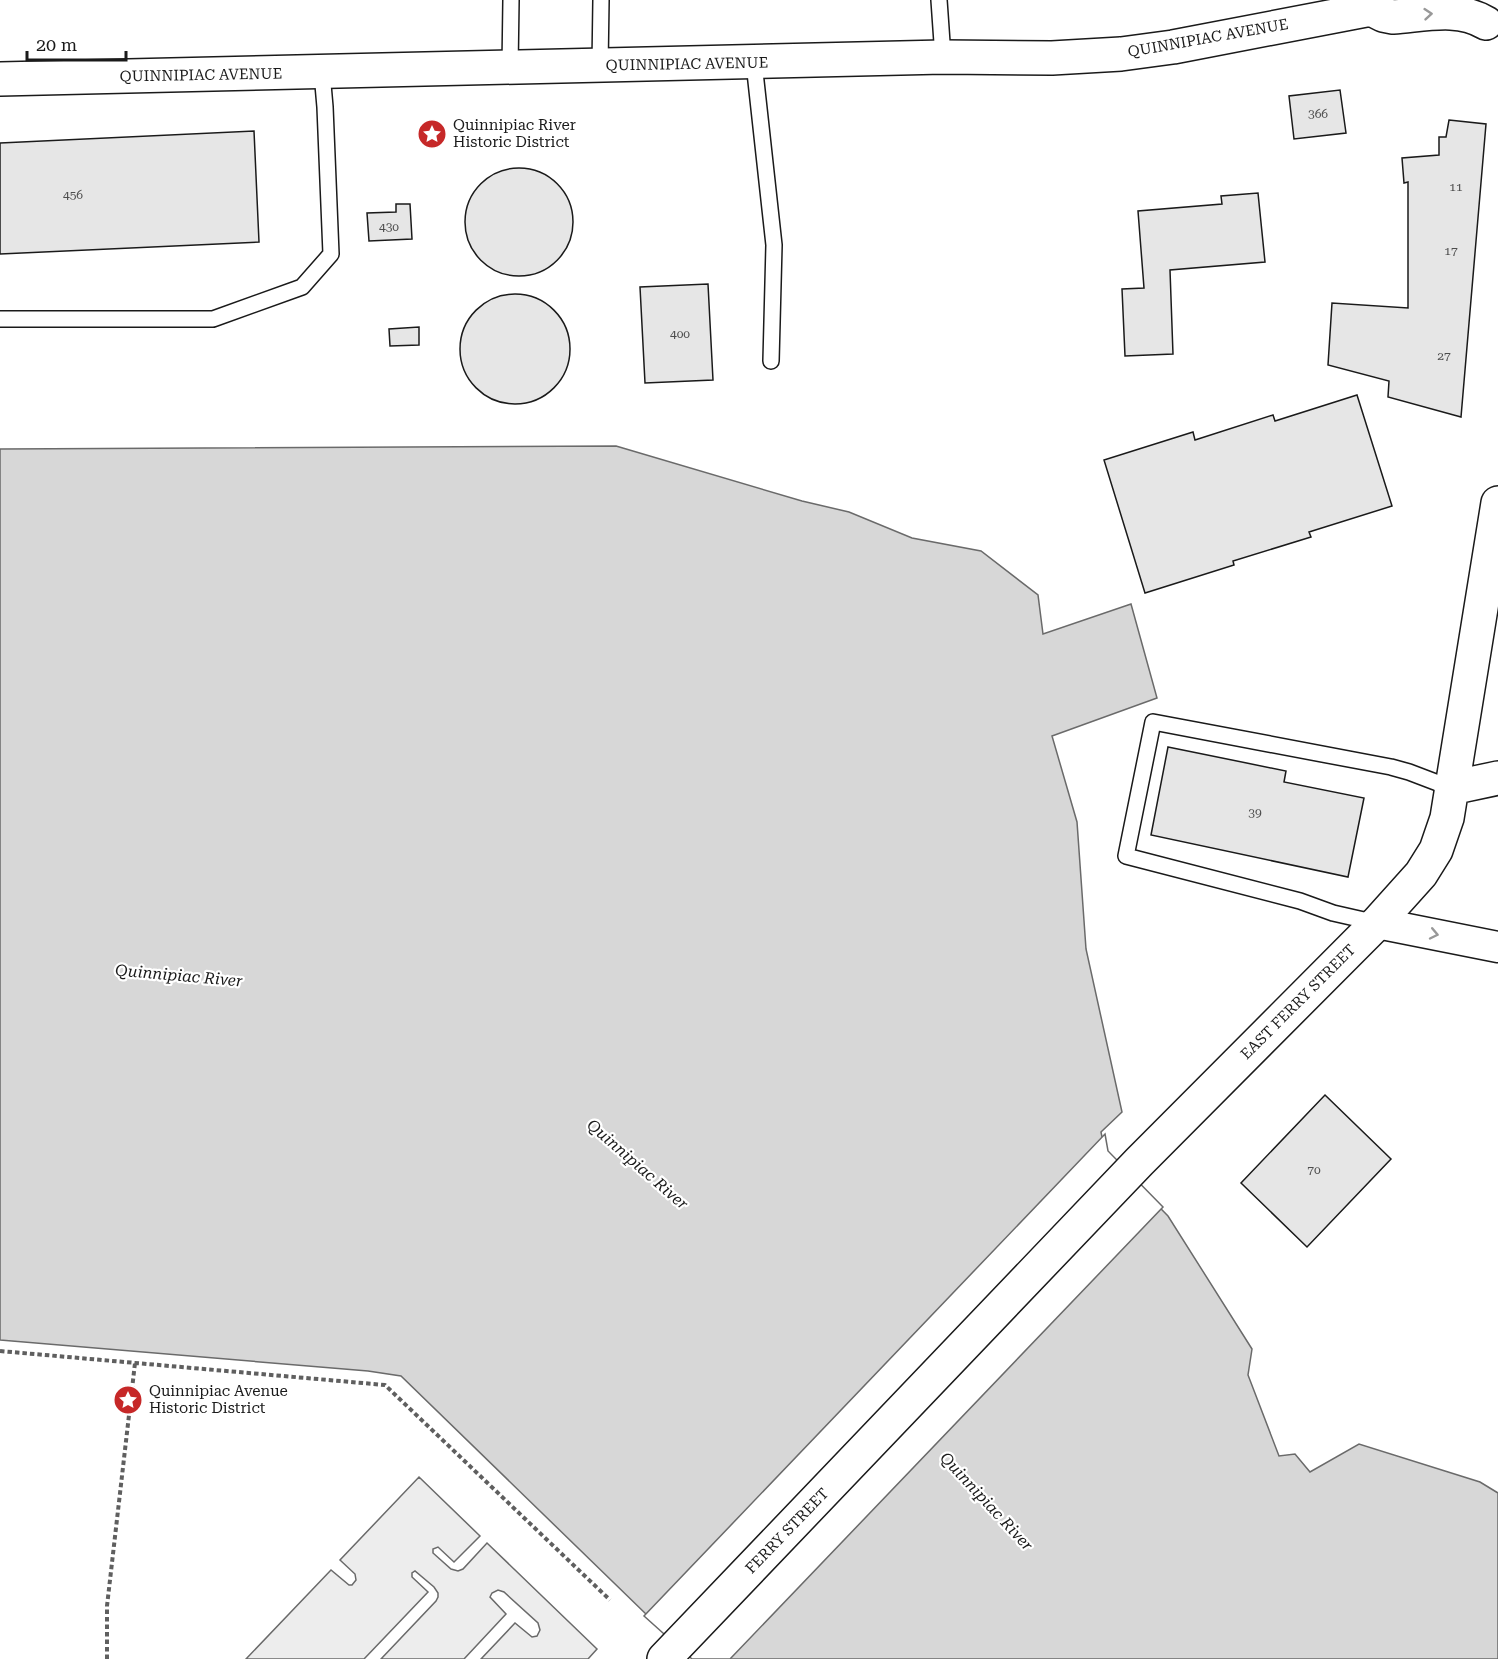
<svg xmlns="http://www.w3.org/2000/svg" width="1498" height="1659" viewBox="0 0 1498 1659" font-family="'Roboto Serif',serif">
<rect width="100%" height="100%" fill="#fff"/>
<path fill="#ededed" stroke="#6a6a6a" stroke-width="1.5" d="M419,1477L480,1536L454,1562L438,1547L433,1549V1553L451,1569L458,1571L463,1569L487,1543L597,1649L588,1659H481L515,1623L532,1637L537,1636L540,1630L538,1623L504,1592L498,1590L492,1593L490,1597L506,1614L464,1659H381L436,1601L438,1597V1593L434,1587L415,1571L412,1573V1577L428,1592L364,1659H246L331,1570L349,1585H352L356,1580L355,1574L340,1560Z"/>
<path fill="#d7d7d7" stroke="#6a6a6a" stroke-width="1.5" d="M616,446L802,501L849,512L912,538L981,551L1038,595L1043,634L1131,604L1157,698L1052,736L1077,822L1086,949L1122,1112L1101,1132L1105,1152L1168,1216L1252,1349L1248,1375L1279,1456L1295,1454L1310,1472L1359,1444L1480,1482L1498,1493V1659H697L648,1616L401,1376L368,1371L0,1340V449Z"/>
<path fill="#fff" stroke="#6a6a6a" stroke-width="1.5" d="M1105,1134L1108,1151L1163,1207L730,1659H692L644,1616Z"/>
<path fill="#e6e6e6" stroke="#1a1a1a" stroke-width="1.5" d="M1340,90L1346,133L1294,139L1289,96Z
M1449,120L1486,124L1461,417L1388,397L1389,381L1328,365L1332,303L1408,308V182L1404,183L1402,158L1439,155V137H1446Z
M254,131L259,242L0,254V143Z
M465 222a54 54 0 1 1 108 0a54 54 0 1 1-108 0Z
M1258,193L1265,262L1170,270L1173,354L1125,356L1122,289L1144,288L1138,211L1222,204L1221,196Z
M396,204H410L412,239L369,241L367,213L396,212Z
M708,284L713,380L645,383L640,287Z
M460 349a55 55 0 1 1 110 0a55 55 0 1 1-110 0Z
M419,327V345L390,346L389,329Z
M1357,395L1392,506L1309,532L1311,537L1233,561L1234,565L1145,593L1104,460L1193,432L1195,440L1273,415L1275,421Z
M1168,747L1286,771L1284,782L1364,798L1348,877L1151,835Z
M1325,1095L1391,1159L1307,1247L1241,1183Z"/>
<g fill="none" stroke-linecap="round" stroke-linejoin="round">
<g stroke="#1a1a1a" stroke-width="18">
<path id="service" d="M939,0L943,57
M754,63L774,245L771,361
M600,66L601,0
M510,68L511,0
M0,319H213L302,287L331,254L325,107L322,73
M1377,923L1333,913L1300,901L1126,856L1153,722L1391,767L1409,772L1451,788"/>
</g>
<g stroke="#1a1a1a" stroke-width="33">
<path id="minor" d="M1377,923L1498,947"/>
</g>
<g stroke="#1a1a1a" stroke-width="36">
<path id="secondary" d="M0,79L943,57L1052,58L1121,54L1173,47L1371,9L1383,15L1393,17C1424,15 1458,6 1486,23
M1451,788L1498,778
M664,1659L1139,1162L1377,923L1421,874L1436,850L1447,818L1498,503"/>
</g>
<path stroke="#5f5f5f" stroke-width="4" stroke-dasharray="4.5 3" stroke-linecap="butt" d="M0,1351L385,1385L610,1600
M107,1659V1606L135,1363"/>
<use href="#service" stroke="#fff" stroke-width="15"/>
<use href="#minor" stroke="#fff" stroke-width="30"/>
<use href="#secondary" stroke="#fff" stroke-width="33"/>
</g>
<defs><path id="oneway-chevron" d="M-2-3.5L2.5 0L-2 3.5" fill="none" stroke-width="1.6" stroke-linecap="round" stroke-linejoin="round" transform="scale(1.5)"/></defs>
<g stroke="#989898">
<use href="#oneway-chevron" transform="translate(1428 14) rotate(-5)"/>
<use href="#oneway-chevron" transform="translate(1434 934) rotate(12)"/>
</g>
<defs>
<g id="sight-disc" transform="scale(1.5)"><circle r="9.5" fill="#c62828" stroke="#fff"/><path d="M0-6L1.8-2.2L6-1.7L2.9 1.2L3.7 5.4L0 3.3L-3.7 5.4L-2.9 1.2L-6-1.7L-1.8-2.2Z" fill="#fff"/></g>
</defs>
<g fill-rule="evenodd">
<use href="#sight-disc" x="432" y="134"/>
<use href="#sight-disc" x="128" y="1400"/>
</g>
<g text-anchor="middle" stroke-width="4.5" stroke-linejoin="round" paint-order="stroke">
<g font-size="12" fill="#4d4d4d">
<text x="1318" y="118">366</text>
<text x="1456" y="191">11</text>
<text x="73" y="199">456</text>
<text x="389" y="231">430</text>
<text x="1451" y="255">17</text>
<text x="680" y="338">400</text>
<text x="1444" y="360">27</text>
<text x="1255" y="817">39</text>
<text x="1314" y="1174">70</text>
</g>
<g font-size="15" fill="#1a1a1a" stroke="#fff">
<text transform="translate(1208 38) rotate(-10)" y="5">QUINNIPIAC AVENUE</text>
<text transform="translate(687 64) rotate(-1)" y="5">QUINNIPIAC AVENUE</text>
<text transform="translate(201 75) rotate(-1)" y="5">QUINNIPIAC AVENUE</text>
<text transform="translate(1298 1002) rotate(-45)" y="5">EAST FERRY STREET</text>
<text transform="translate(787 1531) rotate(-46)" y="5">FERRY STREET</text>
</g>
<g font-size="15" fill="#1a1a1a" stroke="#fff" text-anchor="start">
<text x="453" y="130">Quinnipiac River<tspan x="453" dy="17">Historic District</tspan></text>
<text x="149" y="1396">Quinnipiac Avenue<tspan x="149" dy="17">Historic District</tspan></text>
</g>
<g font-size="16" font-style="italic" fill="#1a1a1a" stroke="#fff">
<text transform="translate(179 975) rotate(5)" y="6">Quinnipiac River</text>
<text transform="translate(638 1164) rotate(41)" y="6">Quinnipiac River</text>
<text transform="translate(987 1501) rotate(47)" y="6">Quinnipiac River</text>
</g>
</g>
<path d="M27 51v9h99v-9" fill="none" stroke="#1a1a1a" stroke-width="3"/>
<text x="36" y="51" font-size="18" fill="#1a1a1a" stroke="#ffffff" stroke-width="4.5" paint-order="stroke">20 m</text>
</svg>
